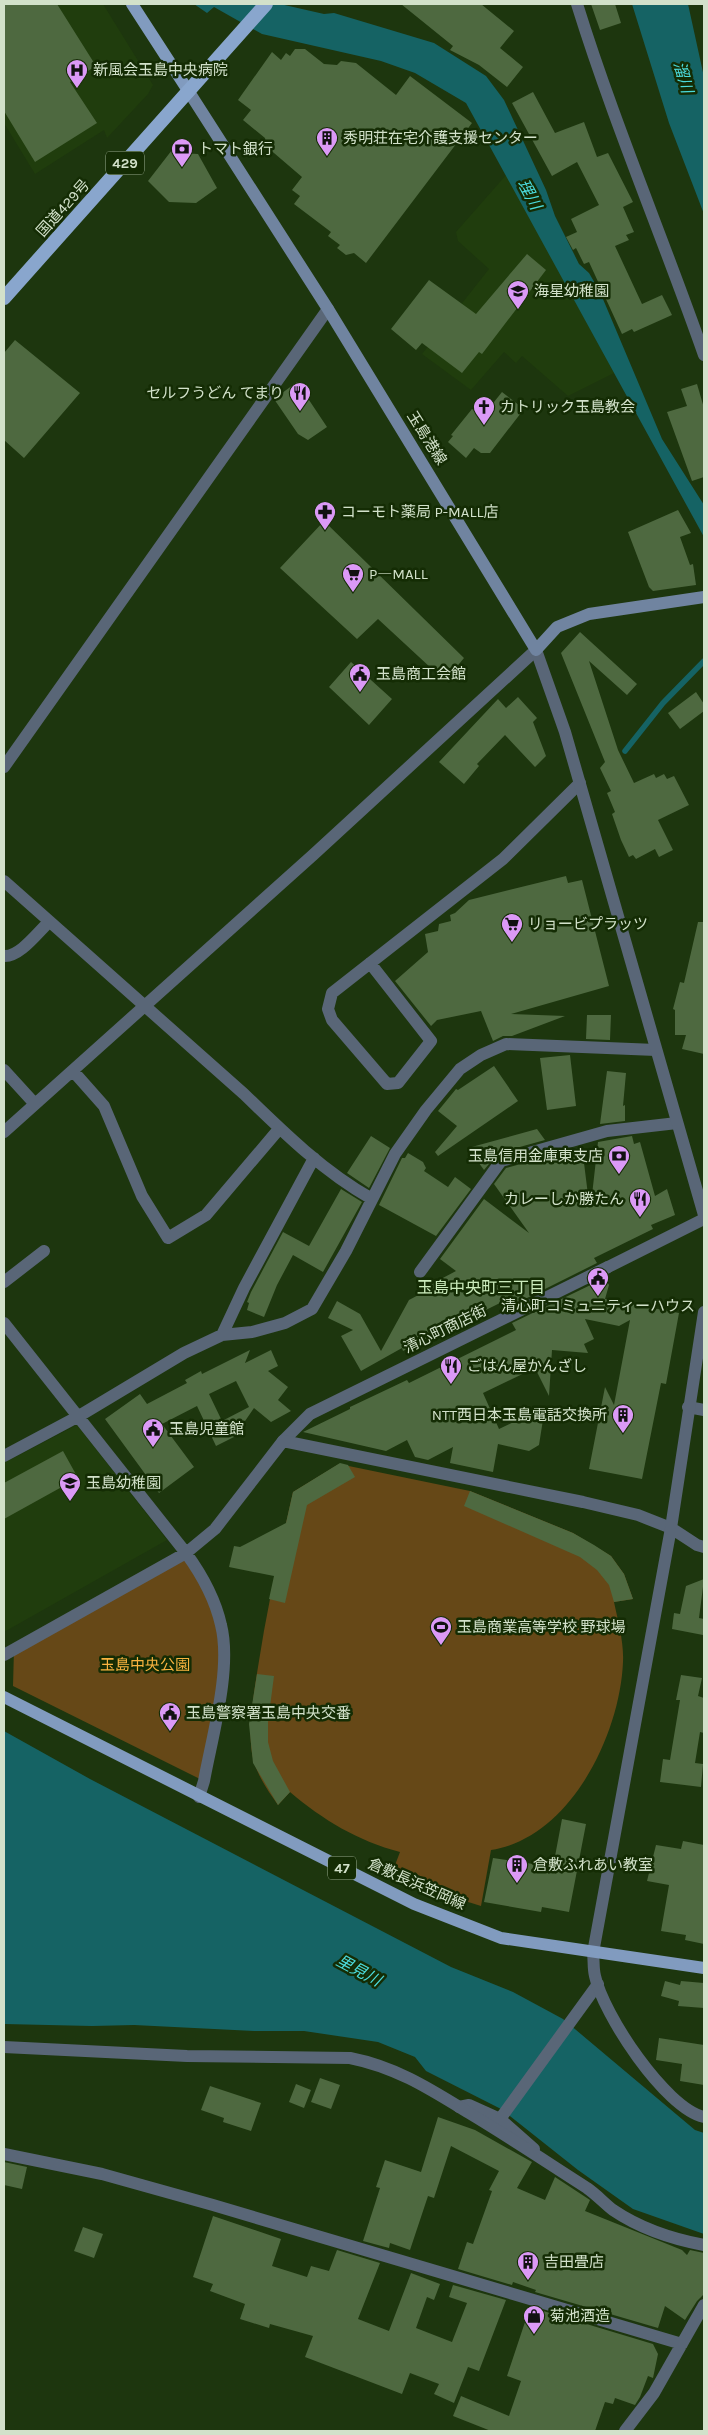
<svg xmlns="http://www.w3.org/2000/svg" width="708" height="2435" viewBox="0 0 708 2435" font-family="Karla,'Noto Sans JP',sans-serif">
<rect width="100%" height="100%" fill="#1d360e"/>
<path fill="#203d0d" d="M4,4H103L153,85L148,94L107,138L104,130L35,174L4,123Z
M507,174L614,373L568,396L522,356L516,363L504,352L471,390L422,354L489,269L458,241L456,232Z
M77,1425L167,1540L4,1632V1463Z"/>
<path fill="#664817" d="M339,1464L470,1491L573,1533L611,1556L624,1574L633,1599L614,1602C618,1621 624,1642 623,1662C620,1735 570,1838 491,1850L481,1906L446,1895L392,1873L400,1852C358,1841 323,1820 290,1792L278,1805C268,1791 257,1775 253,1758C247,1735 254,1691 258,1667C267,1608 280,1550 293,1492Z
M186,1553L202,1575L224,1651L204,1781L13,1686L14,1649Z"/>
<path fill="#156364" d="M194,4H280L324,14L334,13L434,43L486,76L504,100L546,190L555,216L579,264L589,273L600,292L662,439L704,505V537L466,103L415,73L381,61L262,34L214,7L207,13Z
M632,4H688L704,77V214L669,123Z
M4,1731L90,1779L451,1967L513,1992L563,2019L695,2130L704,2133V2234L633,2209L578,2170L501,2109L426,2071L415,2057L378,2042L304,2031H254L134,2025L92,2026L4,2024Z"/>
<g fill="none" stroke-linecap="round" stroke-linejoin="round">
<path stroke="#156364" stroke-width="5.5" d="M625,751L663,703L704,661"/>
</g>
<path fill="#4e6940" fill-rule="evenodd" d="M4,4H57L96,66L70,82L97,123L35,162L4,111Z
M401,4H481L514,31L500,48L523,67L507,87L479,65L450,50L453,46Z
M591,4H615L621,23L600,30Z
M295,49H305L324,64L337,65L341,61L356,63L396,95L410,76L472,123L366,263L354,253L346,255L337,248L340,245L328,236L331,232L294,204L300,196L292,190L302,177L267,147L265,138L243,120L251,110L238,100L272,52L281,60L286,53L290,56Z
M533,92L555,133L584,122L597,157L608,153L633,202L623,207L634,232L626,235L629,240L615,246L642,304L662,295L672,315L634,332L632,329L622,334L589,262L584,264L576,248L573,250L566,237L577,232L571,219L599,205L577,162L552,176L512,103Z
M172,150L181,153L198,154L217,188L196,203L169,202L148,181Z
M527,254L546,270L482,354L479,352L462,373L422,343L416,350L391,329L429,280L476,314Z
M15,340L80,393L24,458L4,440V353Z
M297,382L327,427L308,440L298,434L274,399Z
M697,384L704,408V477L692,481L667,412L687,406L681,389Z
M502,392L524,409L490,453H481L474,448L466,458L448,442L453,436L451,435L472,409L482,417Z
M678,510L691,533L680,537L690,565L693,564L696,585L653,591L649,587L628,532Z
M324,521L464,658L445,681L378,619L357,639L280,568Z
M580,632L637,684L627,695L589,661L618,750L634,783L654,774L656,778L664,774L667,779L674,776L689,805L658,820L673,850L659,857L655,849L636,859L633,855L629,857L621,840L612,814L615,812L607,793L611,791L600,768L605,762L561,653Z
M351,662L392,699L369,725L329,687Z
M696,692L704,704V711L680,729L668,713Z
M518,697L537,718L533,722L546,756L535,767L505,735L477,764L479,766L464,784L439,762L498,699L506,708Z
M566,876L568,883L582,880L609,986L511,1014L565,1016L512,1036H503L493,1041L481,1011L437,1020L431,1026L395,981L428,952L425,934L438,931L439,924L451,921L450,915L455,913L469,900Z
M698,922H704V1054L682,1049L686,1035H675V1010L673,1009L680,982L684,983Z
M587,1015H611L610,1040L586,1039Z
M570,1055L576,1106L547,1110L540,1058Z
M494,1066L518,1101L438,1156L435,1152L457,1126L438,1111L456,1089L458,1090Z
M607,1071L626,1073L623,1106L625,1105V1121L600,1124Z
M537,1129L545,1140L498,1153L484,1170L468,1148Z
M371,1136L390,1148L369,1188L347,1173Z
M632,1136L634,1144L640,1142L655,1196L667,1189L675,1215L651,1225L653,1229L594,1258L597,1263L505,1309L502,1302L403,1351L402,1348L361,1371L341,1336L353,1330L328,1318L337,1301L360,1314L381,1351L409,1300L424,1292L422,1289L456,1271L440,1259L484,1199L529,1233L494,1184L506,1168L582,1147L588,1195H592L598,1142Z
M408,1153L423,1162L426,1168L424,1171L448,1187L455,1177L471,1189L436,1236L379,1205L402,1158H405Z
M341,1189L362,1202L323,1272L293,1255L277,1285L264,1317L247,1310L249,1303L247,1302L251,1292L283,1232L309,1246Z
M605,1278L609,1285L605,1299L679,1313L666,1384L661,1383L642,1479L589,1469L605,1387L614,1405L630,1320L619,1326L585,1319L594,1339L584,1344L588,1353L552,1350L549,1396L535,1368L483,1393L499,1429L545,1407L539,1445L529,1451L498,1444L493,1472L450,1463L453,1447L428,1460L415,1457L407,1440L386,1451L303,1432L350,1409V1407L407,1380L409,1383L516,1330L512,1323Z
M250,1350L245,1363L271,1350L278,1366L268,1371L288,1387L278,1400L291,1411L271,1422L254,1408L234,1437L216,1446L197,1406L162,1424L194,1467L159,1493L105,1419L140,1394L147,1404L187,1383L185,1380L201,1371L202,1374ZM236,1381L249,1407L222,1421L209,1394Z
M63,1451L78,1478L4,1519V1483Z
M340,1463L348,1465L355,1477L307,1505L285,1603L269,1599L274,1576L229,1567L234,1546L240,1547L286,1523L293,1492Z
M470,1491L573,1533L594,1545L611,1556L624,1574L633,1599L614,1602L609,1585L597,1570L580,1557L464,1506Z
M704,1579L699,1618L704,1619L703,1635L672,1629L674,1613L680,1614L686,1586Z
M257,1674L274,1676L268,1722V1742L273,1761L290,1792L278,1805L253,1763L249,1724Z
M681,1675L702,1678L698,1696L704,1698V1733L700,1732L695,1763L703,1764L701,1787L660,1782L663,1759L670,1760L680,1700H676Z
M562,1819L586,1824L569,1912L542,1907L541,1912L484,1902L493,1858L553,1867Z
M683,1841L704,1845V1944L685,1940L686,1935L661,1931L669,1885L647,1881L656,1845L681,1849Z
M665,1981L680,1985L681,1981L704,1983V2008L678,2006L679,2001L661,1996Z
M659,2038L704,2045V2085L680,2081L682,2064L656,2060Z
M320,2078L340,2085L331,2109L311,2102Z
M296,2084L311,2090L304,2108L289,2102Z
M210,2086L261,2103L251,2131L223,2122L224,2118L201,2110Z
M438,2117L475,2130L532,2162L517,2188L545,2200L555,2177L590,2200L585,2211L682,2250L687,2255L690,2250L704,2253V2294L697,2301L685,2320L665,2306L658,2328L535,2292L536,2290L513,2282L512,2285L458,2269L467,2242L473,2244L492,2191L489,2190L499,2171L451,2146L434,2198L428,2196L410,2250L390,2243L389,2248L363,2241L380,2188L376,2187L385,2160L421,2172Z
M4,2162L27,2167L22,2189L4,2185Z
M213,2216L281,2239L272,2266L307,2277L311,2266L329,2271L337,2250L380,2263L358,2319L389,2331L411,2273L440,2284L434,2300L427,2297L416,2328L452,2342L467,2303L449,2297L453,2285L506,2300L479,2371L468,2367L454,2403L434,2394L439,2384L410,2373L402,2394L305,2357L313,2336L270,2324L269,2328L240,2319L245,2304L210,2291L213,2284L193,2277Z
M83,2227L103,2234L94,2258L74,2251Z
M530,2307L653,2344L658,2354L653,2378L648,2376L640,2397L635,2405L615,2398L613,2404L605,2402L595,2431H491L453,2416L461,2396L509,2416L521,2381L507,2376Z"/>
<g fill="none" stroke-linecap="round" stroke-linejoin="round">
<path stroke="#596677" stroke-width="12" d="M283,1441L310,1414L608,1267
M459,2107L469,2105L500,2119L598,1984
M500,2119L534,2149"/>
<path stroke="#596677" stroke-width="12" d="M4,767L328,309
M4,881L244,1094C284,1133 324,1172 372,1199
M4,956C20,957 38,932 49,922
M370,963L431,1041L398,1083L387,1084L332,1020L328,1009L332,993L503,859L580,783
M4,1070L35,1104
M73,1071L104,1106L142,1196L168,1238L206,1215L279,1129
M4,1132L313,855L536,650
M608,1267L704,1219
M420,1272L501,1161L607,1131L677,1123
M4,1282L44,1251
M4,1323L186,1553C202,1575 215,1598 221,1625C232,1668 212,1737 204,1781L199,1797
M222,1335L244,1288L314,1158
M688,1407L704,1410
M4,1456L79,1416L184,1353L222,1335L252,1332L285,1323L312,1309L346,1251L395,1154L426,1110L460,1069L481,1055L506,1044L656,1050
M4,1655L186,1553L215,1529L283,1441L583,1502L638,1515L671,1528
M593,1953C594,1960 593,1968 595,1976C603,2014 665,2108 704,2117
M4,2047L187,2056L350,2058C396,2067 430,2089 469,2113C509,2137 548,2163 587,2188C597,2195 604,2203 613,2210C641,2229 672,2239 704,2245
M4,2154L102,2174L213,2205L682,2344
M625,2431L654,2393L704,2305"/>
<path stroke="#596677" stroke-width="12" d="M577,4C614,123 663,238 704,355
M536,650L565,732L704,1215
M671,1528L697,1545L704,1547
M593,1953L671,1528L704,1312"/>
<path stroke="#7084a0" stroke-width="12" d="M189,92L328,309L536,650L557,627L589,614L704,597"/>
<path stroke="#819bbf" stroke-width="12" d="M132,4L189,92
M4,1697L414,1904L501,1938L704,1968"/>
<path stroke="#89a6cd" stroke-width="14" d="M4,298L266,4"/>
</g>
<defs>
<g id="hospital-pin" transform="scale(1.125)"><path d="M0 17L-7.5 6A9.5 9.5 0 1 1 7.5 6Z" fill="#db99f6" stroke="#142c04"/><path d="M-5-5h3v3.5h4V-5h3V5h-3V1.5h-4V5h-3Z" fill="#111"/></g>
<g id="building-pin" transform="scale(1.125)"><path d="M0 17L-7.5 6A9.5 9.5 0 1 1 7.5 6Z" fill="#db99f6" stroke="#142c04"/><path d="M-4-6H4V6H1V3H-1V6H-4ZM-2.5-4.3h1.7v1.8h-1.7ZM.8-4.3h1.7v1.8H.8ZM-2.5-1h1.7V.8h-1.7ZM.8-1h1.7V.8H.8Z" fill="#111"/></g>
<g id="bank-pin" transform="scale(1.125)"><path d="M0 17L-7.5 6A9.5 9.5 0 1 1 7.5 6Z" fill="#db99f6" stroke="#142c04"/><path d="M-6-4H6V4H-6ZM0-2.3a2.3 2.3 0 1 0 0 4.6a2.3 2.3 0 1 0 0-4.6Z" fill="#111"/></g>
<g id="school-pin" transform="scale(1.125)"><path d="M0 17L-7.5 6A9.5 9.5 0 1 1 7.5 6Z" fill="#db99f6" stroke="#142c04"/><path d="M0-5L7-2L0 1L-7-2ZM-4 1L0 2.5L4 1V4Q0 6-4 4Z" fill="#111"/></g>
<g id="restaurant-pin" transform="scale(1.125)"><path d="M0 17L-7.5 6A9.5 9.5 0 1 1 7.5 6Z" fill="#db99f6" stroke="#142c04"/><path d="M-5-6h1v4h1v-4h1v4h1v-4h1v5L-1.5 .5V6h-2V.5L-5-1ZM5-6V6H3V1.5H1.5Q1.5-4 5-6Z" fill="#111"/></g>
<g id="church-pin" transform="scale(1.125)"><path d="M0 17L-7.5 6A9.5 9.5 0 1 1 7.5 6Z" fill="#db99f6" stroke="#142c04"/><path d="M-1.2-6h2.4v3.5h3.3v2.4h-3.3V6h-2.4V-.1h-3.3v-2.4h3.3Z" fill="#111"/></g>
<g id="pharmacy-pin" transform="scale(1.125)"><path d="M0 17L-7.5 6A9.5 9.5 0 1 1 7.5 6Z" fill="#db99f6" stroke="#142c04"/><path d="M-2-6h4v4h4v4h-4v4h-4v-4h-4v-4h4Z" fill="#111"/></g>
<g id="supermarket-pin" transform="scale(1.125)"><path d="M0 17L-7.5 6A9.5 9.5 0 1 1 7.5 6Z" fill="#db99f6" stroke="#142c04"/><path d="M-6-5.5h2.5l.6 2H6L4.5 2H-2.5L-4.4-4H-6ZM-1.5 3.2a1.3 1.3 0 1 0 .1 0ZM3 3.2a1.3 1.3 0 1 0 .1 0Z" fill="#111"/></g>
<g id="civic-pin" transform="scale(1.125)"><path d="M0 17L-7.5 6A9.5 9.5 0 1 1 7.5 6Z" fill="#db99f6" stroke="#142c04"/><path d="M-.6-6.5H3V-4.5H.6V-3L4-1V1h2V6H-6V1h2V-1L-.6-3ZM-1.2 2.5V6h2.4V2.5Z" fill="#111"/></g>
<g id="stadium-pin" transform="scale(1.125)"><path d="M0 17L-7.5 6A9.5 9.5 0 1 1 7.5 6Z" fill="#db99f6" stroke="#142c04"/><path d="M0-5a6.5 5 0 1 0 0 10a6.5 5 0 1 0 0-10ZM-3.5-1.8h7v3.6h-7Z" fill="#111"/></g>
<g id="shop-pin" transform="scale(1.125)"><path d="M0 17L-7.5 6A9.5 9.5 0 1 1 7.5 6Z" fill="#db99f6" stroke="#142c04"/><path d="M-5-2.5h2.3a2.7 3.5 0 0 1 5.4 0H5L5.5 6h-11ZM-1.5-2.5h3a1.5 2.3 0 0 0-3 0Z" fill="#111"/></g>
</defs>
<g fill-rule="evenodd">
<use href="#hospital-pin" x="77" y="70"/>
<use href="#building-pin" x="327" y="138"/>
<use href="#bank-pin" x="182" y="149"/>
<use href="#school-pin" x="518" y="291"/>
<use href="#restaurant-pin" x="300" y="393"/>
<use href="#church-pin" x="484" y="407"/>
<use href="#pharmacy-pin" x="325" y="512"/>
<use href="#supermarket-pin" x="353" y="574"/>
<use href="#civic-pin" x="360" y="674"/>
<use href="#supermarket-pin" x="512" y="924"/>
<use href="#bank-pin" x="619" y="1156"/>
<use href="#restaurant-pin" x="640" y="1199"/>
<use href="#civic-pin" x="598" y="1278"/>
<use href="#restaurant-pin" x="451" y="1366"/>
<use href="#building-pin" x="623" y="1415"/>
<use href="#civic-pin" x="153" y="1429"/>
<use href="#school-pin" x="70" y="1483"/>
<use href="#stadium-pin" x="441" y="1627"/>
<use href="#civic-pin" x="170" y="1713"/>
<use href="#building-pin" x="517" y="1865"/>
<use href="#building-pin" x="528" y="2262"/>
<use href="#shop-pin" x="534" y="2316"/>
</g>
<g text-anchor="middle" stroke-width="5" stroke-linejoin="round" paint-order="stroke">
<g fill="#142c04" stroke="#99ab8f" stroke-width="1">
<rect x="106" y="151.5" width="38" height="23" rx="4"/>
<rect x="328" y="1856.5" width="28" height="23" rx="4"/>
</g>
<g font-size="14" font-weight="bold" fill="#d2e1ca">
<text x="125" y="168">429</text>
<text x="342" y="1873">47</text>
</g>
<g font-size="15" fill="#d2e1ca" stroke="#142c04" text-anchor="start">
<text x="93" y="75">新風会玉島中央病院</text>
<text x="343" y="143">秀明荘在宅介護支援センター</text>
<text x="198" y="154">トマト銀行</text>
<text x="534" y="296">海星幼稚園</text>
<text x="284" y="398" text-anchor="end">セルフうどん てまり</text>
<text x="500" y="412">カトリック玉島教会</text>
<text x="341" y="517">コーモト薬局 P-MALL店</text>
<text x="369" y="579">P―MALL</text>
<text x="376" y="679">玉島商工会館</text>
<text x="528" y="929">リョービプラッツ</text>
<text x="603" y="1161" text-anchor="end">玉島信用金庫東支店</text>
<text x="624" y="1204" text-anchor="end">カレーしか勝たん</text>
<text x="598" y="1311" text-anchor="middle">清心町コミュニティーハウス</text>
<text x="467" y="1371">ごはん屋かんざし</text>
<text x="607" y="1420" text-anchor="end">NTT西日本玉島電話交換所</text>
<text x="169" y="1434">玉島児童館</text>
<text x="86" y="1488">玉島幼稚園</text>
<text x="457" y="1632">玉島商業高等学校 野球場</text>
<text x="186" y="1718">玉島警察署玉島中央交番</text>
<text x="533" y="1870">倉敷ふれあい教室</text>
<text x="544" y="2267">吉田畳店</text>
<text x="550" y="2321">菊池酒造</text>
</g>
<g font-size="15" fill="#d2e1ca" stroke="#142c04">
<text transform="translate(63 208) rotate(-48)" y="5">国道429号</text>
<text transform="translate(427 438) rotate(58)" y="5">玉島港線</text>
<text transform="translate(445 1329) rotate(-26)" y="5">清心町商店街</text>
<text transform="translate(417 1884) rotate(24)" y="5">倉敷長浜笠岡線</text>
</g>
<g font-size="15" fill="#f9b340" stroke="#142c04">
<text x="145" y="1670">玉島中央公園</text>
</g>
<g font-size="16" font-style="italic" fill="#4bdadb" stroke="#142c04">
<text transform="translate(684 77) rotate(74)" y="6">溜川</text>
<text transform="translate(530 194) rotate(62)" y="6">理川</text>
<text transform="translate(359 1970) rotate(28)" y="6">里見川</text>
</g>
<g font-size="16" fill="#cbebbc" stroke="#142c04">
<text x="481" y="1293">玉島中央町三丁目</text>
</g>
</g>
<rect width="708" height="2435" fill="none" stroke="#d2e1ca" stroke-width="10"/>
</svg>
